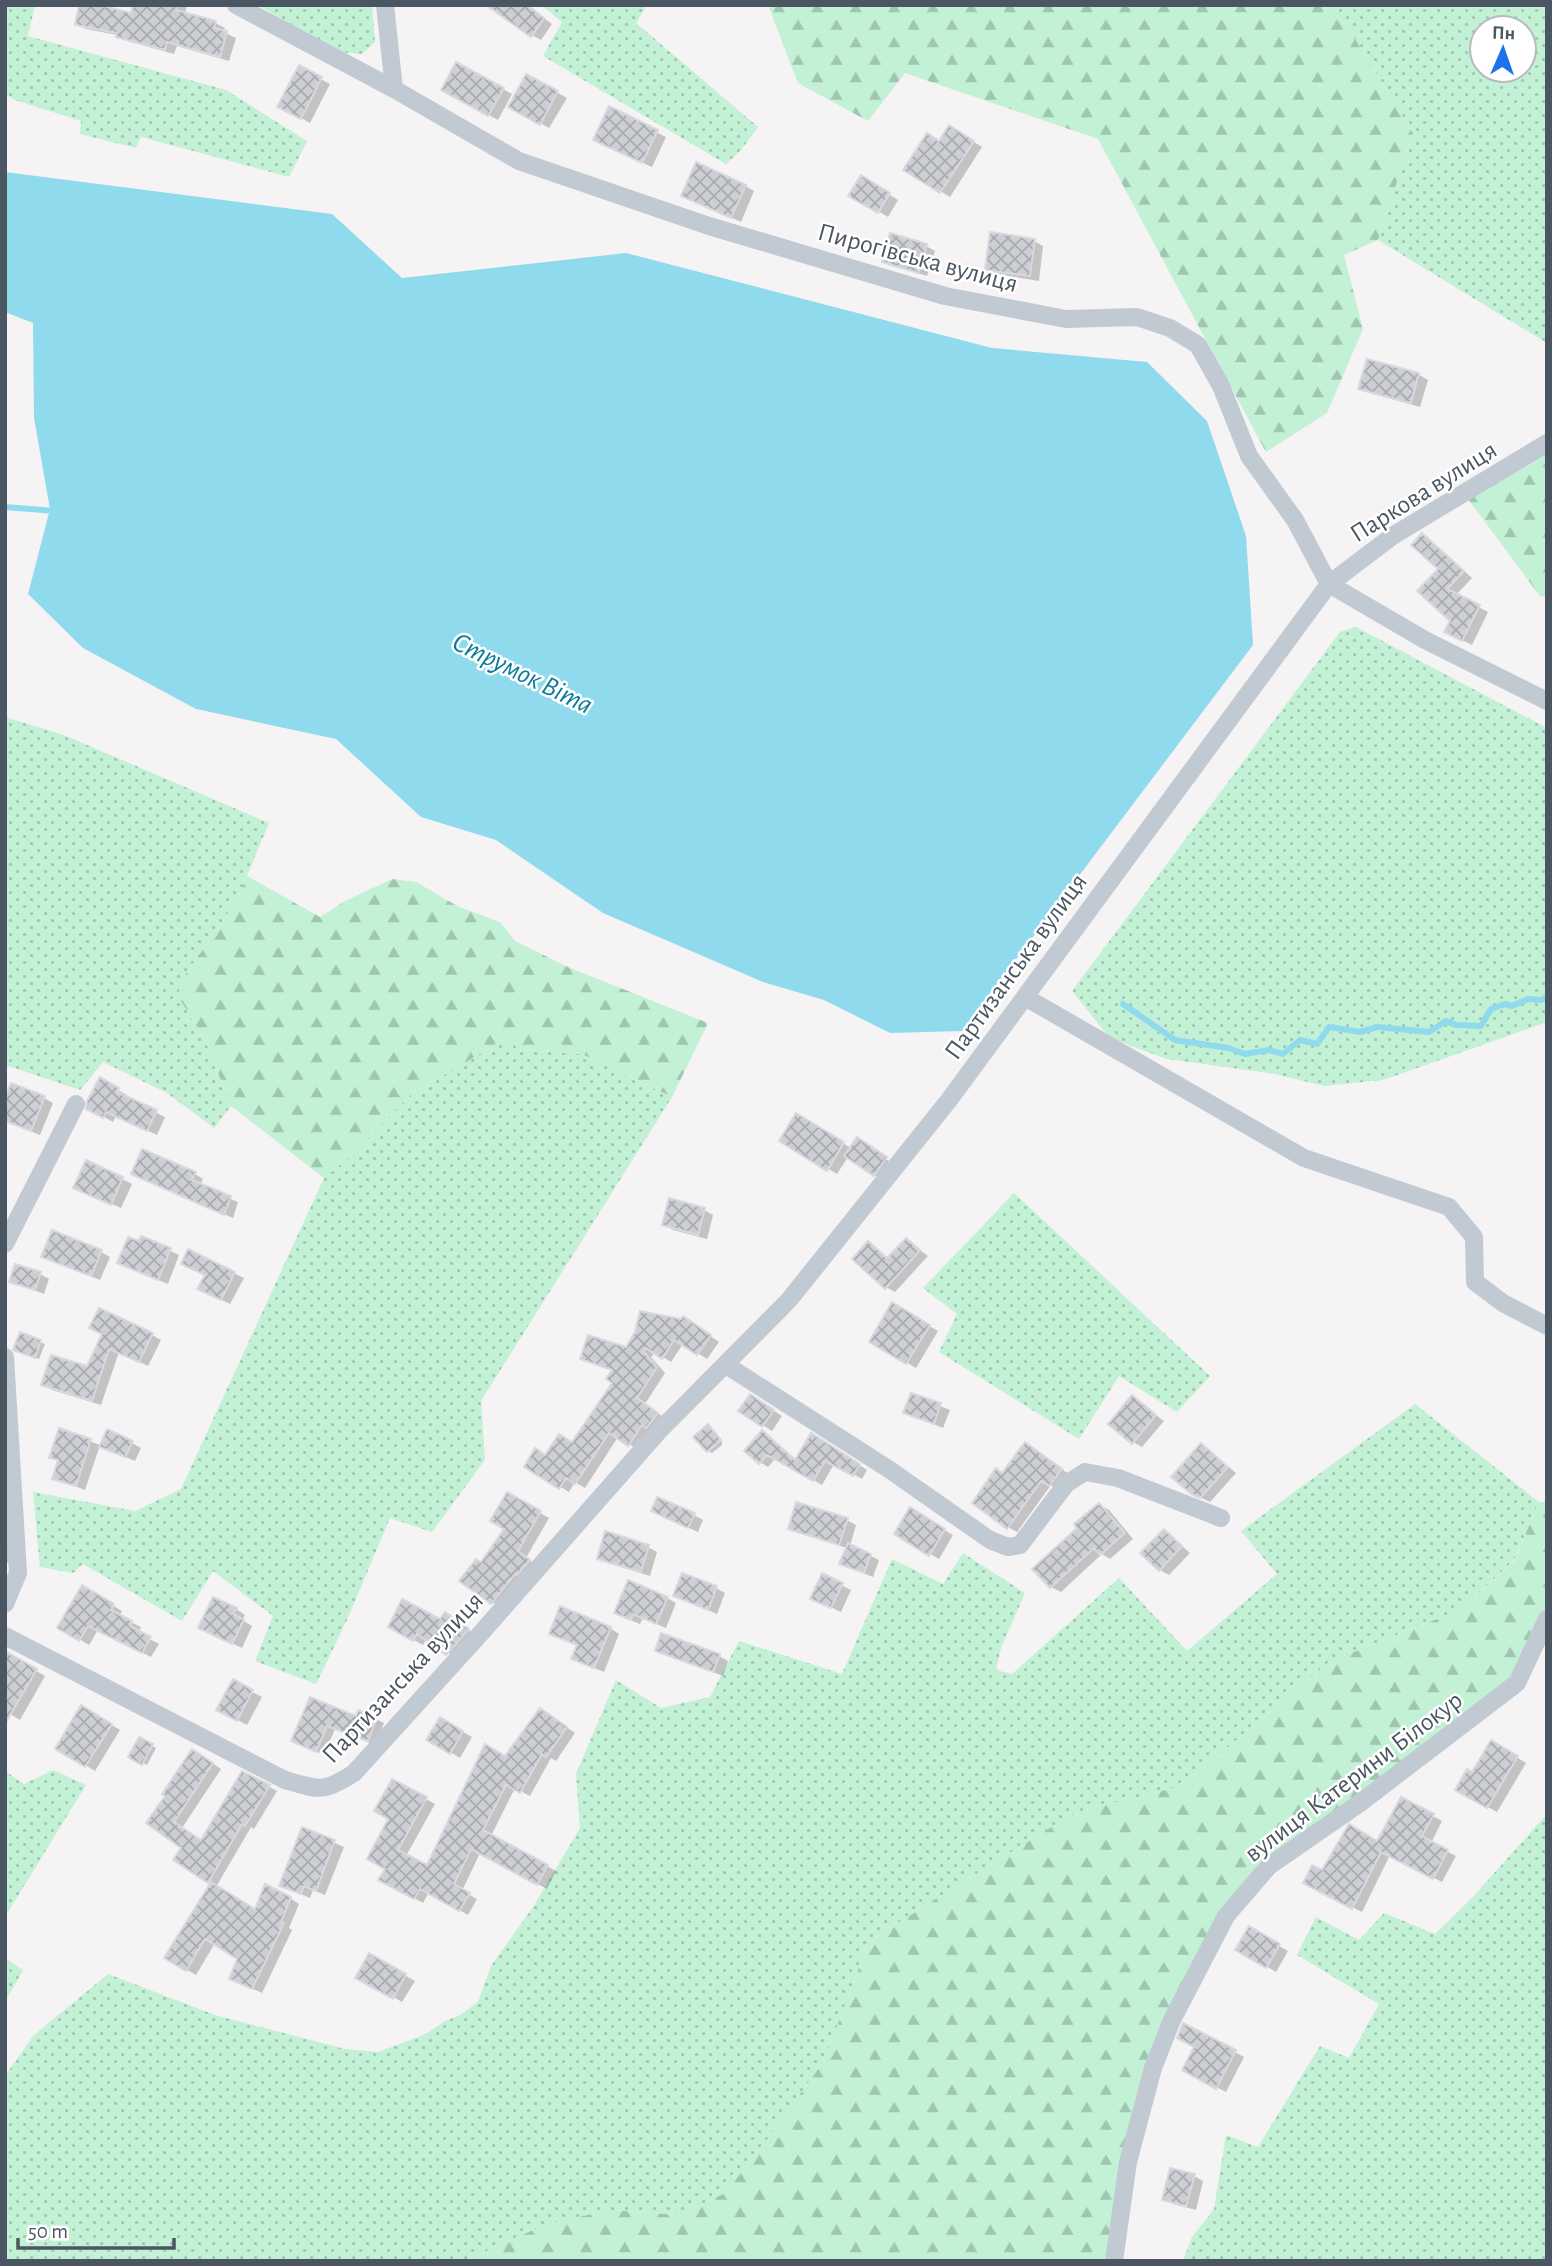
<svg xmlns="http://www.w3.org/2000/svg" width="1552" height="2266" viewBox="0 0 1552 2266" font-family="'Alegreya Sans',sans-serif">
<defs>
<pattern id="grass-dots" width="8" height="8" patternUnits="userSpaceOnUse" patternTransform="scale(1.75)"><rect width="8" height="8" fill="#c3f1d5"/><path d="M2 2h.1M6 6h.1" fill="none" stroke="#a0c6b0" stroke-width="1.8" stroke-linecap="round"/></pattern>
<pattern id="forest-firs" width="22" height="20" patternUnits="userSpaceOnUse" patternTransform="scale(1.75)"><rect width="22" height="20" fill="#c3f1d5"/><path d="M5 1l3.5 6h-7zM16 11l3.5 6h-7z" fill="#a0c6b0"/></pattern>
<pattern id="building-cross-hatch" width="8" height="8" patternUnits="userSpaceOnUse" patternTransform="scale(1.75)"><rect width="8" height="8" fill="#cdcfd5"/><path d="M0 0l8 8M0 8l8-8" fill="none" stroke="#a8abb0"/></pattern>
</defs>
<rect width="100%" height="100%" fill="#f5f3f3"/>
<path fill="url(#grass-dots)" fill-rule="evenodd" d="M5,5H35L28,36L226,90L307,141L289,177L141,137L136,148L80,134L81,121L15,100L5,94Z
M258,5H372L375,42L362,54L336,52Z
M541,5H647L636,23L758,127L741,150L726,164L543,56L562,22Z
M1324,5H1547V343L1378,240L1413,133L1347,26ZM1482,28H1524V70H1482Z
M1356,627L1547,728V1022L1383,1080L1324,1086L1275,1074L1167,1059L1110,1038L1072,991L1340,632Z
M5,717L64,735L269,823L237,900L183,978L178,996L205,1040L231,1106L214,1128L167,1093L103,1062L80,1090L5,1065Z
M504,1039L522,1050L582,1054L672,1097L481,1401L485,1460L432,1532L390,1518L347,1620L316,1684L255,1661L273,1616L213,1571L182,1621L83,1564L73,1573L40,1567L33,1492L135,1511L181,1489L324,1178L352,1155L414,1091L453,1070Z
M1014,1193L1210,1376L1177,1412L1119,1376L1079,1439L939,1352L957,1314L923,1288Z
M1415,1404L1539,1502L1514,1560L1462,1609L1329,1662L1182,1786L1074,1813L869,1941L824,2061L766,2141L725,2193L680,2215L609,2210L544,2225L465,2261H5V2076L33,2036L108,1974L215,2015L345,2049L378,2052L426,2034L445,2021L460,2015L478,2002L491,1966L533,1907L580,1828L576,1774L616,1680L661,1708L710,1697L739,1641L842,1674L892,1559L943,1584L963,1553L1025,1593L1001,1648L996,1670L1012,1674L1119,1578L1187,1651L1277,1574L1241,1531Z
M53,1770L86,1785L5,1917V1771L24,1784Z
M1547,1814V2261H1183L1192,2237L1214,2209L1226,2135L1258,2147L1320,2046L1349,2058L1379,2004L1297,1955L1316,1917L1359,1940L1384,1913L1435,1934L1472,1898Z
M5,1958L23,1970L5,2002Z"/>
<path fill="url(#forest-firs)" d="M768,5H1324L1347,26L1413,133L1378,240L1344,255L1363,329L1327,413L1266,452L1098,139L905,73L868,121L798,83Z
M1547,443V597L1540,596L1465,495Z
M247,876L320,917L345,901L392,879L416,882L459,907L500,922L515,941L568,967L708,1023L672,1097L582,1054L522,1050L504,1039L453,1070L414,1091L352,1155L324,1178L231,1106L205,1040L178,996L183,978L237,900Z
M1539,1502H1547V1619L1517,1683L1269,1866L1226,1916L1153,2068L1114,2261H465L544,2225L609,2210L680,2215L725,2193L766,2141L824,2061L869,1941L1074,1813L1182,1786L1329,1662L1462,1609L1514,1561Z"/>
<path fill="#90daee" d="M5,172L332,214L402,278L626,253L992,348L1147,362L1207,421L1246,536L1253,645L962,1031L890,1033L824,1000L763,982L603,913L496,840L421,817L336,739L196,709L83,648L28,594L50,509L34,418L33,323L5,312Z"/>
<path fill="#0003" d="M80,5H110L109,9L132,15L135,5H187L185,14L215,23L225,28L223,32L236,38L229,61L177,46L174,54L127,41L117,35L86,29L77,24Z
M526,5L552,24L541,40L532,35Z
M457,64L512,94L498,120L443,90Z
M299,67L330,84L310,123L279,106Z
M527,76L567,98L549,128L510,106Z
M609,109L666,137L652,167L604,145Z
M950,127L982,147L950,197L906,169L940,143Z
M861,177L898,200L888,217L851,195Z
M745,186L754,191L741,222L692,200Z
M1034,241L1043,246L1039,281L996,274L987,269Z
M926,246L935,251L927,276L893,266L884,261Z
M1368,361L1419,375L1428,380L1420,407L1370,393L1361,388Z
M1422,536L1431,541L1472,578L1456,595L1488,612L1472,645L1456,637L1440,569Z
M100,1080L127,1095L126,1098L165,1117L157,1135L116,1116L113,1122L88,1108Z
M5,1093L44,1098L53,1103L40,1135L5,1121Z
M797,1116L851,1148L857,1140L889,1161L878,1177L848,1157L837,1174L781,1141Z
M87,1162L132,1184L121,1208L85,1192Z
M195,1174L203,1179L200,1185L238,1202L233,1218L141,1178Z
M704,1210L713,1215L707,1239L673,1230L664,1224Z
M142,1238L179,1255L168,1284L129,1268Z
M906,1240L928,1256L895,1292L886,1287L868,1243L889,1259Z
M101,1252L110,1257L100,1280L53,1261Z
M189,1252L244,1278L230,1304L209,1294L207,1275Z
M40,1274L49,1279L44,1294L11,1281Z
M893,1305L938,1331L916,1368L871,1341Z
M692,1323L719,1342L707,1359L683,1344L671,1362L655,1352L651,1357L665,1373L645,1404L666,1419L637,1449L618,1437L585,1488L575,1482L569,1492L526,1466L572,1444L615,1383L613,1371L582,1359L627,1349Z
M104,1334L152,1335L161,1340L148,1366L119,1352L101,1405L52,1390L43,1384L88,1368Z
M21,1335L45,1344L39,1359L19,1351Z
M912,1395L950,1410L943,1428L905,1412Z
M1133,1398L1164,1421L1142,1447L1133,1442Z
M759,1401L782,1416L772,1431L740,1410Z
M712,1429L722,1440V1445L712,1453L708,1451Z
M60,1430L100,1445L85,1490L54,1478L60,1462L51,1457Z
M762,1433L797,1460L820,1440L867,1470L862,1479L834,1464L822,1485L776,1458L768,1467L760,1462Z
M132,1443L141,1448L135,1461L111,1451Z
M1202,1445L1236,1473L1210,1502L1192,1493Z
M1034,1449L1070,1475L1059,1490L1051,1485L1017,1532L1008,1527L1003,1474Z
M507,1494L549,1518L526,1558L538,1566L501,1608L462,1581L482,1564L507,1528Z
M1099,1505L1109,1510L1133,1539L1110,1559L1102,1554L1061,1592L1051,1587L1035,1569L1079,1528Z
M910,1510L953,1535L939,1559L896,1534Z
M694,1515L703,1520L698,1532L665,1517Z
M5,1516L12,1519L14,1564L5,1562Z
M847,1520L856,1525L850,1546L879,1560L873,1577L850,1568L847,1548L799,1533L790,1528Z
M1164,1531L1190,1553L1169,1575L1160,1570Z
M648,1547L657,1552L650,1576L608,1563L599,1558Z
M823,1576L851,1590L841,1612L822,1603Z
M83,1587L122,1611L119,1616L141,1627L138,1633L159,1644L151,1657L98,1630L89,1645L59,1627Z
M716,1588L725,1593L717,1614L676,1596Z
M667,1598L676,1603L666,1628L643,1618L640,1624L625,1618Z
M236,1609L245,1615L242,1620L252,1626L242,1648L209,1632Z
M454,1620L477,1636L456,1658L427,1638L423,1645L390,1627Z
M610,1628L619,1634L604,1672L582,1663L578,1646L551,1633Z
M657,1650L719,1656L728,1661L723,1676Z
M5,1653L45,1676L20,1720L5,1711Z
M233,1682L262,1697L247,1725L218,1710Z
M311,1699L357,1719H376L384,1723L375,1745L335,1729L324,1755L301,1744Z
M82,1707L120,1730L95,1771L57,1748Z
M549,1715L575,1733L556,1761L551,1758L530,1796L515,1788L491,1836L556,1871L547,1889L480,1853L462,1891L477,1899L468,1915L429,1892L423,1903L381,1880L387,1868L393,1781L435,1804L406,1856L428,1867L506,1758Z
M441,1719L472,1737L460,1758L429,1739Z
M144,1741L156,1748L147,1765L130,1756Z
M1492,1742L1526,1763L1497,1812L1457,1790L1473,1774Z
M201,1756L221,1769L182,1828L202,1842L243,1773L277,1791L254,1829L251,1827L216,1887L256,1911L290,1898L299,1904L289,1928L292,1930L262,1993L240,1983L239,1958L215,1943L196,1975L166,1958L212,1884L175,1860L183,1848L148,1823Z
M1402,1799L1442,1821L1431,1843L1456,1856L1442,1882L1390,1855L1362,1912L1314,1888L1322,1872L1378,1843Z
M303,1829L344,1847L325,1895L313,1890L310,1898L281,1885Z
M1249,1929L1288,1951L1276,1972L1237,1949Z
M370,1956L415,1981L402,2002L358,1977Z
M1184,2025L1244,2057L1226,2092L1184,2070L1196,2047Z
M1194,2176L1203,2181L1196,2210L1173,2204L1164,2199Z"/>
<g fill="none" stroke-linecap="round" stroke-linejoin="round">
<path stroke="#90daee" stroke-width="6" d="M5,507L56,511
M1123,1004L1175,1040L1228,1048L1245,1054L1269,1050L1283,1054L1300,1040L1317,1044L1329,1027L1360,1032L1377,1027L1429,1032L1446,1021L1456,1025L1481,1026L1491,1009L1505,1004L1512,1006L1528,999L1541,1000L1547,997"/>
</g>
<path fill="url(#building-cross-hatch)" stroke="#d7d9de" stroke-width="2" d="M79,5H100L131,13L133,5H177L176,10L216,21L214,28L227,31L220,57L167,42L165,50L116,37L117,33L75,25Z
M486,5H527L544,18L531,37Z
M456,62L504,88L488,116L441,90Z
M299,65L322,77L301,119L277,107Z
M526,74L558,91L540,125L508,107Z
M609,106L658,130L642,163L593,140Z
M949,125L974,141L940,193L903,170L927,133L939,141Z
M696,162L746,185L731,218L681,196Z
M861,175L890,193L878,213L848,196Z
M990,232L1035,239L1030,276L985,270Z
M890,233L927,244L918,273L882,262Z
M1367,359L1419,373L1411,403L1358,389Z
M1422,533L1464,571L1447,589L1480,605L1462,641L1444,632L1450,621L1417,591L1438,569L1411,545Z
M100,1077L119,1088L117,1092L157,1110L147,1131L106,1112L103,1118L86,1109L87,1101Z
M11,1083L45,1096L31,1131L5,1121V1098Z
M796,1113L844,1142L827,1171L779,1141Z
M857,1137L887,1157L874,1176L844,1156Z
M142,1149L196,1172L192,1180L231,1196L224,1215L131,1174Z
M86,1160L123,1177L111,1205L73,1188Z
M669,1198L705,1208L698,1235L662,1225Z
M52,1230L102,1250L91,1276L41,1257Z
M141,1236L171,1248L158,1280L117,1263L128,1237L139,1241Z
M906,1238L920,1250L885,1289L852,1259L868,1241L887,1258Z
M188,1249L235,1272L221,1300L197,1289L205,1275L181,1264Z
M15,1264L41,1272L35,1290L9,1282Z
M892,1302L930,1325L906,1364L869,1342Z
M99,1308L153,1333L139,1362L109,1349L92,1401L41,1385L51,1355L87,1366L102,1334L89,1328Z
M640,1311L681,1319L683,1316L711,1335L697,1355L674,1340L662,1359L646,1348L643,1351L657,1367L637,1398L658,1413L646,1428L642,1425L628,1446L609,1433L575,1484L566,1478L559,1489L524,1467L535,1448L545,1455L559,1434L572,1442L612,1383L606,1379L612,1370L580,1359L588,1335L626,1347L635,1332Z
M20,1332L41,1340L35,1358L13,1350Z
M911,1393L941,1403L934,1424L903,1413Z
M750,1394L774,1410L762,1427L738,1411Z
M1132,1395L1156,1415L1132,1444L1108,1424Z
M708,1424L721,1440L707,1452L693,1437Z
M59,1428L91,1439L76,1486L52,1479L58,1460L49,1458Z
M107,1429L133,1441L125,1457L99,1447Z
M762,1430L795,1460L811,1433L860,1464L853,1476L825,1461L813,1481L767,1455L759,1464L744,1451Z
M1025,1442L1062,1469L1049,1486L1041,1481L1007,1529L972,1503L996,1468L1002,1473Z
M1201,1443L1228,1467L1200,1498L1191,1494L1171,1477Z
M507,1492L541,1511L518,1551L530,1560L517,1575L515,1574L491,1604L459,1581L476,1559L481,1562L504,1529L490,1521Z
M657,1497L695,1513L688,1528L651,1511Z
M796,1502L848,1518L839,1545L788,1529Z
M1099,1503L1125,1533L1100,1555L1094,1548L1050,1588L1032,1569L1077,1528L1074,1524Z
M910,1507L945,1529L929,1556L894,1534Z
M1164,1529L1182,1546L1159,1571L1140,1553Z
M605,1531L649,1545L641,1572L597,1559Z
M848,1543L871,1554L864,1573L839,1564Z
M682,1573L717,1586L708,1610L673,1596Z
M822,1573L843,1583L831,1608L810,1599Z
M628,1580L668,1597L656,1624L633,1614L631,1620L614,1613Z
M82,1585L114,1604L111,1610L132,1621L130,1626L151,1637L142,1653L88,1626L79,1641L57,1628Z
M213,1597L237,1608L233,1614L244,1620L232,1644L198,1628Z
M402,1599L440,1619L445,1612L469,1629L446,1655L417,1634L413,1641L388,1627Z
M560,1606L611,1627L594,1668L571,1659L577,1645L549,1634Z
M661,1633L720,1654L713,1672L655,1651Z
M5,1651L37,1669L5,1724Z
M233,1679L253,1690L237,1721L216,1710Z
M310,1697L356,1716L358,1710L377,1717L368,1741L327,1726L316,1752L291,1741Z
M81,1705L112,1724L85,1767L55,1749Z
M540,1708L567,1727L546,1757L542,1754L520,1793L506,1785L483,1830L548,1865L537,1885L471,1849L454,1884L470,1893L459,1911L420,1889L414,1899L378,1880L385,1869L367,1859L388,1819L374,1811L392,1779L427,1797L398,1850L427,1865L485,1744L505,1756Z
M440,1717L463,1731L450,1754L426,1740Z
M139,1737L153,1744L142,1765L128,1757Z
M1491,1740L1518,1756L1487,1808L1455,1790L1467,1769L1472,1772Z
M192,1749L213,1763L174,1822L201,1840L242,1771L270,1785L245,1826L242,1824L208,1883L173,1860L181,1848L146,1823L165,1796L162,1794Z
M1401,1797L1434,1814L1422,1836L1448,1850L1433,1879L1381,1852L1352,1909L1303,1883L1312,1865L1322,1870L1349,1824L1377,1841Z
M302,1827L335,1840L316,1891L304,1886L301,1894L279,1886Z
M211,1882L255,1909L265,1884L291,1897L281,1922L284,1923L252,1989L229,1979L237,1959L205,1939L186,1971L164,1958Z
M1249,1926L1280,1944L1266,1968L1235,1950Z
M369,1953L406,1974L393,1999L355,1978Z
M1183,2023L1236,2050L1216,2089L1182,2070L1194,2047L1177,2038Z
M1170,2168L1195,2174L1186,2206L1162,2200Z"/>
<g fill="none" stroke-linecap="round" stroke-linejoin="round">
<path stroke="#c1cad2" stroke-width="18" d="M236,5L394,89L519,161L709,226L945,296L1066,319L1137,317L1170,328L1198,345L1221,386L1249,456L1295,520L1329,584L1425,640L1547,701
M385,5L394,89
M1025,997L1304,1158L1449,1207L1474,1237L1475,1282L1503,1303L1547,1326
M5,1244L76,1104
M5,1357L18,1573L5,1604
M726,1365L890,1470L990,1540L1008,1547L1020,1545L1066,1484L1085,1472L1118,1478L1221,1518
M5,1636L285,1780C319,1790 323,1793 354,1773L481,1633L658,1432L789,1300L949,1100L1329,584L1394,535L1547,443
M1114,2261L1128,2162L1153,2068L1172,2020L1226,1916L1269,1866L1360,1803L1517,1683L1547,1619"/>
</g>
<g text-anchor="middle" stroke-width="5" stroke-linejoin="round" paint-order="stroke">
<g font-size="26" fill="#4a5661" stroke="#fff">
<text transform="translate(918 257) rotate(15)" y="9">Пирогівська вулиця</text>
<text transform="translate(1423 491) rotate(-32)" y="9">Паркова вулиця</text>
<text transform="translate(1015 966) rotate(-54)" y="9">Партизанська вулиця</text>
<text transform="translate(402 1677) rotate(-47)" y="9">Партизанська вулиця</text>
<text transform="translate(1353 1776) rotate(-37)" y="9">вулиця Катерини Білокур</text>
</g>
<g font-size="28" font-style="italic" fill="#0c7c9b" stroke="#fff">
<text transform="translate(523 672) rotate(26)" y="10">Струмок Віта</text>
</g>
</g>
<rect width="1552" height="2266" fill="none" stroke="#4a5661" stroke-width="14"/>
<g transform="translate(1503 49) rotate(2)"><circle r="33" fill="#ffffff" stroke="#b7bbc0" stroke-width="2"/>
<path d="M0-5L12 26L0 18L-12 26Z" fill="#1a73e8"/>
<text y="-10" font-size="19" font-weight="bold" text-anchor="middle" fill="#4a5661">Пн</text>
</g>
<path d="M18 2238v10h156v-10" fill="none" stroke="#4a5661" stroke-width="3.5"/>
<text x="28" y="2238" font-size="21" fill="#4a5661" stroke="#ffffff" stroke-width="5" paint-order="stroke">50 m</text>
</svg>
